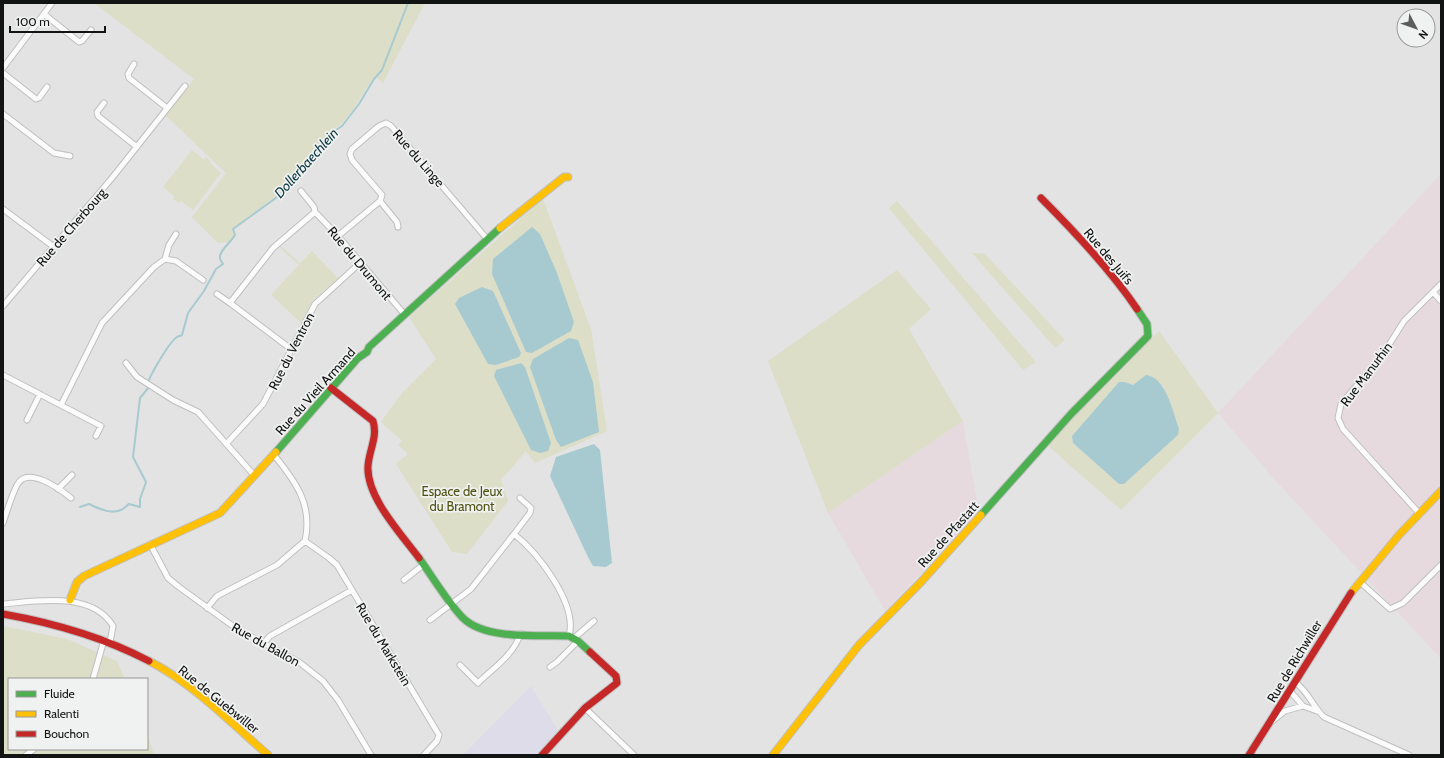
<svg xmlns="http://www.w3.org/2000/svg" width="1444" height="758" viewBox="0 0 1444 758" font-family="Cabin,sans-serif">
<rect width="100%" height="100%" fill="#e3e3e3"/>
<path fill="#e7dadf" d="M1441,174V659L1273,478L1218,413Z
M963,421L979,512L885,611L828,513Z"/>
<path fill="#dedce8" d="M531,686L560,734L538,755H463Z"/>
<path fill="#dcdec8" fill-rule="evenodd" d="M94,3H425L383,83L375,76C359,96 355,115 332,131V136L279,194L232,229L234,235L231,242L218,243L192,217L226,173L166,116L194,79Z
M192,150L204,160L206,157L211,161L210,163L221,173L193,210L181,201L179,203L173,199L175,197L163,187Z
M543,199L591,329L607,431L535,463L526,451L501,480L508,501L467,554L452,552L396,464L408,454L398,445L402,441L381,422L402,393L436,359L409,317Z
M897,201L1036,362L1023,370L889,208Z
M281,246L300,263L312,251L338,278L313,300L301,323L271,295L299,265L280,248Z
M972,253L985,254L1065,340L1055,348Z
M897,270L931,309L909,329L963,421L828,513L768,361Z
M1159,331L1218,413L1121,510L1047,445ZM1125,382L1133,385H1163L1179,429L1178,435L1124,484H1119L1073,443L1072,436Z
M3,626L67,639L117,661L125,679H9V749H147V733L154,755H3Z"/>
<path fill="#a7cad0" d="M532,227L540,234L557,273L574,322L571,331L532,353L526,352L492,274L493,259Z
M482,287L493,291L521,353L519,357L496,365L488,364L455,304L459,298Z
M569,338L578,340L593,382L599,432L561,447L556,440L530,367L533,359Z
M521,363L525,367L551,443L548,451L540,453L531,450L494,376L496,370Z
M1146,375C1166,377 1173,412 1179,429L1178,435L1124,484H1119L1073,443L1072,436L1119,382H1125L1133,385Z
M594,444L600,450L612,563L606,567L593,566L588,557L550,476L556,457Z"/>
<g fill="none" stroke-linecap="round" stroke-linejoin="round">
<path stroke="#a7cad0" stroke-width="2" d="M148,383C150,375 170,341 177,337C178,336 181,336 182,335L188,313L204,291L216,269L223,264C222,262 220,260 220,258C218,252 232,241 235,235L233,229L280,195L332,136L333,132L342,126L359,104L374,79L382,70L408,3
M80,507L89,504C99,509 114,516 124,508C126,507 127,505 129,504L140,507V499L146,482L133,457L140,398L149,387"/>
<g stroke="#bfbfc0" stroke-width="7">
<path id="street" d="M44,14L79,42L82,41L91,30
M134,64L128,74L129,78L167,108
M3,68L52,3
M3,73L36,99L39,98L47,87
M104,103L97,112L98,116L137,147
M3,114L54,153L70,156
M301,191L314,207L315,212
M3,209L54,247
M398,227L397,222L380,201L382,195L352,160L350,154L352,149L379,126L386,123L391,126L488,240
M338,236L380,201
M165,259L169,245L176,234
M1433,292L1441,301
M217,294L230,303
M3,306L112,178L185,86
M291,349L230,303L273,248L315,212L338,236L405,315
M126,363L137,377L173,400L198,412L254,475
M3,375L101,426L96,436
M61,405L102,323L154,267L165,259L176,261L203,280
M27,420L40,394
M227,443L263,404L315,304L360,263
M58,489L72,475
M1419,513L1343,429L1338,418L1341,404L1382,356L1404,321L1441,284
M3,523C7,511 11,497 17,485C27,465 60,489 71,498
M514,534L530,513L531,508L520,498
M305,541L329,558L337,565L439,735L437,741L424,755
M150,544L168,578L179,587L237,629L299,662L323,681L338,700L371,755
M404,580L423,565
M1360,582L1390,609L1403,603L1441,565
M3,604C37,601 92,591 113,626L110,642
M207,608L217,596L277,565L305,541C313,505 296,482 274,455
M430,620L471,589L514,534C538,553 578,604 569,636
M574,638L594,621
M264,643L270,636L352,590
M460,665L478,683C491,670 515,654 520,634
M550,667L557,662L578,641
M93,679L104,640
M1295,682C1308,691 1313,707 1324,717L1409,755
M1290,691L1303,706L1317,711
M585,708L634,755
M1271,722L1285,711L1303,706
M26,755L34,749"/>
</g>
<g stroke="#bfbfc0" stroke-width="9">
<path id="fast" d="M276,452L358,358L367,352L369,347L500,228
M981,515L1071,414L1148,336L1147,324L1137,309
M419,558C432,576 448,603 463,618C485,640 539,635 569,636L578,641L590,652"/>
</g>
<g stroke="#bfbfc0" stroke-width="9">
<path id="slow" d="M500,228L564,177H568
M1351,593L1399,535L1441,491
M70,600L77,582L84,576L220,513L276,452
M149,661C194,684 230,722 268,755
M773,755L859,645L921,582L981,515"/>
</g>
<g stroke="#bfbfc0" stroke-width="9">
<path id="jam" d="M1041,198C1075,232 1110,269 1137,309
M331,388L373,421C378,437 369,450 368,466C366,497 402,535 419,558
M3,614C54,623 103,637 149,661
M542,755L585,708L617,683L616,676L590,652
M1249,755L1351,593"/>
</g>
<use href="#street" stroke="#fbfbfb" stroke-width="5"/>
<use href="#fast" stroke="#4caf50" stroke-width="7"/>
<use href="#slow" stroke="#ffc107" stroke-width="7"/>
<use href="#jam" stroke="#c62828" stroke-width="7"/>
</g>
<g text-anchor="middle" stroke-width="3.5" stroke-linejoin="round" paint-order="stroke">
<g font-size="13" fill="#121313" stroke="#f0f1f1">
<text transform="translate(419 158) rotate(49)" y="5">Rue du Linge</text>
<text transform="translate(71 227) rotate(-49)" y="5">Rue de Cherbourg</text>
<text transform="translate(1109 256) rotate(50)" y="5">Rue des Juifs</text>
<text transform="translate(360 263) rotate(50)" y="5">Rue du Drumont</text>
<text transform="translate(291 351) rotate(-63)" y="5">Rue du Ventron</text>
<text transform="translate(1366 374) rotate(-53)" y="5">Rue Manurhin</text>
<text transform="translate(315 391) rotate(-48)" y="5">Rue du Vieil Armand</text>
<text transform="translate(948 534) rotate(-48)" y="5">Rue de Pfastatt</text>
<text transform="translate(266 644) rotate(29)" y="5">Rue du Ballon</text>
<text transform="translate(384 644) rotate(59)" y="5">Rue du Markstein</text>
<text transform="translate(1294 661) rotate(-59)" y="5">Rue de Richwiller</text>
<text transform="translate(219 699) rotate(39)" y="5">Rue de Guebwiller</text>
</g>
<g font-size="13" fill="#4d500f" stroke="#f0f1f1">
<text x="462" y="496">Espace de Jeux<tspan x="462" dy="15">du Bramont</tspan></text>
</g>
<g font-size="14" font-style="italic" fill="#0d3c43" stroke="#f0f1f1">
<text transform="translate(306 163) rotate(-48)" y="5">Dollerbaechlein</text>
</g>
</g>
<rect width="1444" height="758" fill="none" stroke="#121313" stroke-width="8"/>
<rect x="8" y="678" width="140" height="72" fill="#f0f1f1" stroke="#979898"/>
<rect x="16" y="691" width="20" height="6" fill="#4caf50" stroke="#979898"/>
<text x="44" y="698" font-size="12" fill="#121313">Fluide</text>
<rect x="16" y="711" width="20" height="6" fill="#ffc107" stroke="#979898"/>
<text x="44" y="718" font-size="12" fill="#121313">Ralenti</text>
<rect x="16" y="731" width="20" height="6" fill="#c62828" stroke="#979898"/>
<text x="44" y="738" font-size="12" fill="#121313">Bouchon</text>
<g transform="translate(1416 28) rotate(131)"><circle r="19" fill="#f0f1f1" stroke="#979898"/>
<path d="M0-3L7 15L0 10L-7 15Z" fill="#5b5c5c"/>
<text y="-6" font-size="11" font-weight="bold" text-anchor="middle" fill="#121313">N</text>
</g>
<path d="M10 26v6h95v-6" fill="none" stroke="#121313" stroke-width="2"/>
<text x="16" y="26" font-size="12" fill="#121313" stroke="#f0f1f1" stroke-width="3" paint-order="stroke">100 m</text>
</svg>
